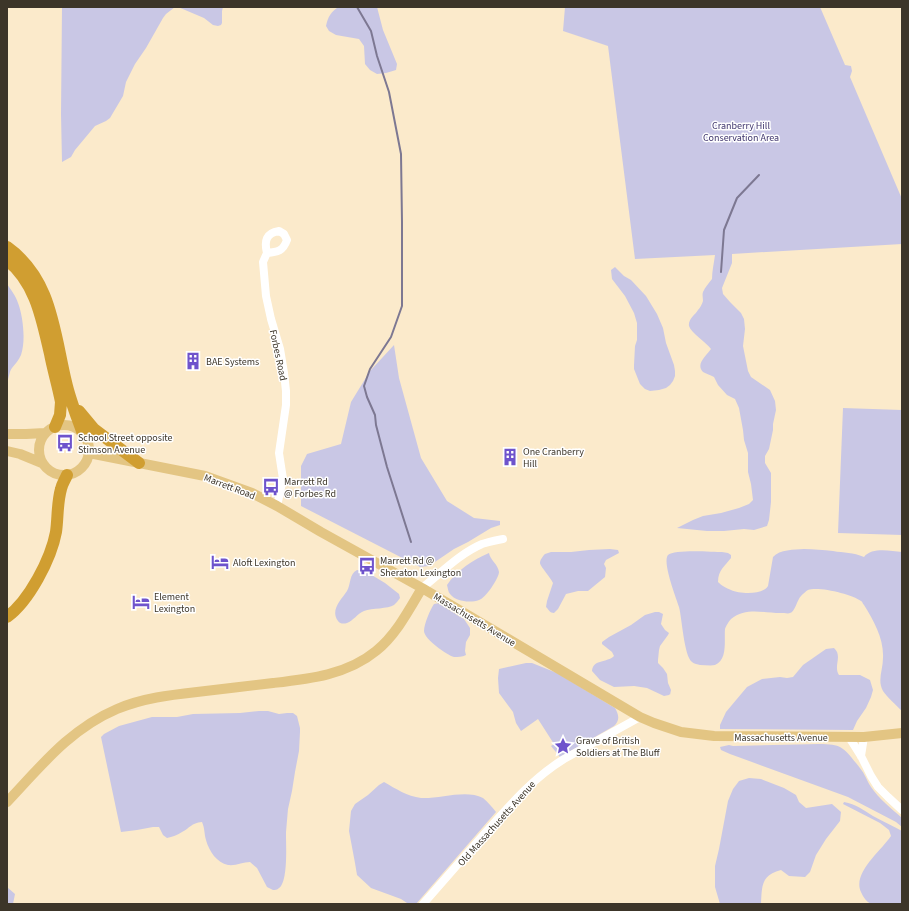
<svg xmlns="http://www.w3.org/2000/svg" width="909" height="911" viewBox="0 0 909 911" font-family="'Source Sans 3',sans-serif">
<rect width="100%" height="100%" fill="#fbeacb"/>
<path fill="#c9c7e5" d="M62,7H175L166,14L163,18L146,48L135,64L126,82L123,96L110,118L106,121L95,126L75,150L71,157L62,162L61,114Z
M178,7H223L222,11V23L221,25L218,26L213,25L204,18Z
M339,7H377L383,30L397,64L396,70L386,73L377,74L370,70L365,64L364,46L359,39L336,35L329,31L326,26C328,17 331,11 339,7Z
M565,7H820L845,65L851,66L852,71L850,77L902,199V244L732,254V263L722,288L723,294L730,302L741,313L744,319L745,329L743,346L748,371L751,377L770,390L775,401L776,410L773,424V430L769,449L765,456V463L771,473V502L769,520L767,526L754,530L744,529L724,531H707L677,528L693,520L703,516L721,513L739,508L749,504L753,500L751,484L748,472V453L744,440L743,430L739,408L735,399L727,395L718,385L714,377C711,375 706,374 703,372C695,364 707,355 711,349C706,342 691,333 689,326C688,319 695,315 698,310C700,308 702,304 703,301C703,298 702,295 703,292C705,287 709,283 712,279C712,271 714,263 715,255L635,259L608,46L563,31Z
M615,267L624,276L631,280L646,296L657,314L663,328L666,343L674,365L675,371V376L673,381L670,385L666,388L659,390L650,391L645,389L640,384L634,369V365L635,346L637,340V323L634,313L625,296L612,279L611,270Z
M7,284C11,290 16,296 18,303C23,316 26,341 21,355C19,360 15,364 12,368C9,372 9,378 7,383Z
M394,345L399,378L421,458L447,501L474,518L500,521V525L491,528L468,542L454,549L429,566L420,567L301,506V466L307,454L341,444L351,402L370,371Z
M843,408L902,410V535L838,533Z
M610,549L618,550L619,553L606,560L604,564L606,568L605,577L588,591H578L566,594L558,609L554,613C550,613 549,610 546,607L547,601L553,583C551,578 540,566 540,563C540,560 543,556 545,554L551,552H571L589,550Z
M804,549C814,549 823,550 833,551C844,553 853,552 864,557C872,547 890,551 902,552V711C897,706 886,696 883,691C877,680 883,670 883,658C884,639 874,621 864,605C862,603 863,602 861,601C852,594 818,586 808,590C806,591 803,594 801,596C797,600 795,612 790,613C788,614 786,613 784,613C766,614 747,606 731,619C729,621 726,626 725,629C724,639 728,660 715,665C711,666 705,665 700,665C698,664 694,664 692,662C684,656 682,618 679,607C676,597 662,562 668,555C674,549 713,552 722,552L728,553L731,555V558C725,566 718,570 718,582C722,586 726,588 731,590C740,594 763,595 768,586L773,557C780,549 794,550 804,549Z
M489,553C490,560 498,564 499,572C499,578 485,599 479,600C471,603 456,602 450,594C448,592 448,588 447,585C457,570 473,560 489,553Z
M357,570L365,571L385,583L399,594L400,598C398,601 396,603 394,605C388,609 372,608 364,611C357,614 353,621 347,623C344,624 340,624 338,621C330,610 341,600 347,591C351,584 349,574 357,570Z
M439,603L451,610L457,615L464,619L470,628V635L466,642L465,651L466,655C462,657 458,657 454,657C447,655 424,639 424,631C424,624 430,610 434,604Z
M655,612H659L663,614L661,624L665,630L669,633L668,635L660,646L659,650L658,660V663L663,668L667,674L668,683L671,690L670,695V694L669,695L664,696L647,688L634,686L614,687L600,680L592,671C593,659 607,663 614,656L612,652L602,644V642L609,637L631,625L645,615Z
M834,648C843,656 833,666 839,675H860L870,680L873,690L871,697L866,708L857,721L853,730L720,729V725L726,712L747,687L762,679L780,677L787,678L793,677L803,665L826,649Z
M526,663H532L557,673L615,708C619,715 620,720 614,726L560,757L551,746L554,744L538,719L521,731L516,723L513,712L499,693L498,678L499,669Z
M259,711H268L279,714L287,713H293L297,716L300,728V732L299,751L295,772L292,791L288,809L286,832V835C286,846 288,882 279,888C277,890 275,890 273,890L267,887L257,868L250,862C243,862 236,866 228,865C217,863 209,851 206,840C204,833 205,829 202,822C191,823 190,828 182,832C178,835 172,837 167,838L163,835L159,827H153L137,830L121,832L101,737L104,734L119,726L152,717H177L193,714L240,713Z
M819,744C841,744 843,747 856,763C859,767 863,771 865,776C867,779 868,783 871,787C879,799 891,808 902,818V827L896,822L848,797L730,754L721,750L720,747L729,745L733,746Z
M749,778L761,779L784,788L796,795L799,802L806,808L832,804L841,812L840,821L826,839L816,855L810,872L805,877L789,876L781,870C761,875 762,886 761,904H720L715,887V866L719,849L728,801L733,789L739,781Z
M384,782C396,789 407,796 421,798C440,799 466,789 483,798C488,802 492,807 496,812L416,904H407V903L401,899L371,888L357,875L355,863L349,831L351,811L355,804L368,795L379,785Z
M844,802C856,804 863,810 873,816C882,821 893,826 902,831V904C895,904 877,906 871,904C867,902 863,897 861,892C852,873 881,851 891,836L889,830L880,823L843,804Z
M7,887L15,894L13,904H7Z"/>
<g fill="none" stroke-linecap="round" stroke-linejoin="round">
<path stroke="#7d7892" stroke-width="2" d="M357,7L371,31L377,56L389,92L401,154L402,222V306L391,337L370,369L364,386L367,397L375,415L376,425L387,467L411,542
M721,272L724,230L737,198L759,175"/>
<path stroke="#fff" stroke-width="8" d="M267,253C264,241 266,233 279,231L284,234L287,240C283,251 278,252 267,253L263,262L266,296L271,319L280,349L284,373L286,391V405L279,453L283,479L277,506
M422,588C441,573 459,554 482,544C489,542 496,540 503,539
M849,737L861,756L871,776L878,787L888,797L902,810
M861,756L864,737
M423,904C444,880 465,856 486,832C510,805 533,778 564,759L640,717"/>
<path stroke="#e3c583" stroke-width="10" d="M39 450a25 25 0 1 1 50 0a25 25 0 1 1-50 0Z
M7,434H26L45,433
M7,451L20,454L42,463
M89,453L205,476L252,493L277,506L321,532L422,588L640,717L654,723L681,732L714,736L864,737L902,733
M7,802C41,766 70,729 117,709C143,698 170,695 197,692C222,689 248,686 273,683C309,679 347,675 376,651C396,635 409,610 422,588"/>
<path stroke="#d09e31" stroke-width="12" d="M7,247C52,279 54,332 66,382C70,400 77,417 83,434
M7,260C36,283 42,320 50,354C53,370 58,386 61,402L60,415L55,427
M79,411L94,429L139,463
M7,617C29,601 51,559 56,532C58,518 57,503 61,489C62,484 65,480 67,475"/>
</g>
<defs>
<g id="building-bare" transform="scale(1.38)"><path d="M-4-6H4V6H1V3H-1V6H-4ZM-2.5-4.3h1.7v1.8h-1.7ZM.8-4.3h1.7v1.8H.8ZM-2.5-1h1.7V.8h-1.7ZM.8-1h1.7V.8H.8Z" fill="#6e53cc" stroke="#fff" stroke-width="2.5" paint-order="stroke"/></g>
<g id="bus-bare" transform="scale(1.38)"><path d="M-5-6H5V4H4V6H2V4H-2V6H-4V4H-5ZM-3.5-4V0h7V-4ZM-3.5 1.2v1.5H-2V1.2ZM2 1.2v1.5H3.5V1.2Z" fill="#6e53cc" stroke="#fff" stroke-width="2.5" paint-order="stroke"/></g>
<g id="hotel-bare" transform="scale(1.38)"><path d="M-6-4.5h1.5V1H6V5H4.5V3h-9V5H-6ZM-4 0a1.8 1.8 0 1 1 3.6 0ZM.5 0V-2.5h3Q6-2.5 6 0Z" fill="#6e53cc" stroke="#fff" stroke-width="2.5" paint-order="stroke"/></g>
<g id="sight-bare" transform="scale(1.38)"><path d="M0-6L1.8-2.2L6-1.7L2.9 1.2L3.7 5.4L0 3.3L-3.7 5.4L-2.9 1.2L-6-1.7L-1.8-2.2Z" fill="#6e53cc" stroke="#fff" stroke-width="2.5" paint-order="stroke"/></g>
</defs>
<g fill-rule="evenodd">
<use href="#building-bare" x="193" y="361"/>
<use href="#bus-bare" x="65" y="443"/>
<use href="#building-bare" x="510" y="457"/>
<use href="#bus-bare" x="271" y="487"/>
<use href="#hotel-bare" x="220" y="562"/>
<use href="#bus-bare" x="367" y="566"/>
<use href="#hotel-bare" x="141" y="602"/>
<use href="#sight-bare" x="563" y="746"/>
</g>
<g text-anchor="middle" stroke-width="3" stroke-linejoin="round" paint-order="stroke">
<g font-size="10" fill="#3e346c" stroke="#fff">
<text x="741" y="129">Cranberry Hill<tspan x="741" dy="12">Conservation Area</tspan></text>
</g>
<g font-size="10" fill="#3c3529" stroke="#fff">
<text transform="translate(279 355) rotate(78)" y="4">Forbes Road</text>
<text transform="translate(230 486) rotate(21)" y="4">Marrett Road</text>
<text transform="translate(475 619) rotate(31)" y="4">Massachusetts Avenue</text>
<text x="781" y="741">Massachusetts Avenue</text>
<text transform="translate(496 823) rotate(-48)" y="4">Old Massachusetts Avenue</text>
</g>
<g font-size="10" fill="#3c3529" stroke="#fff" text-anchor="start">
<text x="206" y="365">BAE Systems</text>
<text x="78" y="441">School Street opposite<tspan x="78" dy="12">Stimson Avenue</tspan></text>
<text x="523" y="455">One Cranberry<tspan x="523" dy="12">Hill</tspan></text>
<text x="284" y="485">Marrett Rd<tspan x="284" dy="12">@ Forbes Rd</tspan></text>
<text x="380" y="564">Marrett Rd @<tspan x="380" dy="12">Sheraton Lexington</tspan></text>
<text x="233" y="566">Aloft Lexington</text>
<text x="154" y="600">Element<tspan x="154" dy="12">Lexington</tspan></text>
<text x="576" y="744">Grave of British<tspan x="576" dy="12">Soldiers at The Bluff</tspan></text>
</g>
</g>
<rect width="909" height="911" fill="none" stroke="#3c3529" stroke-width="16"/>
</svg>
